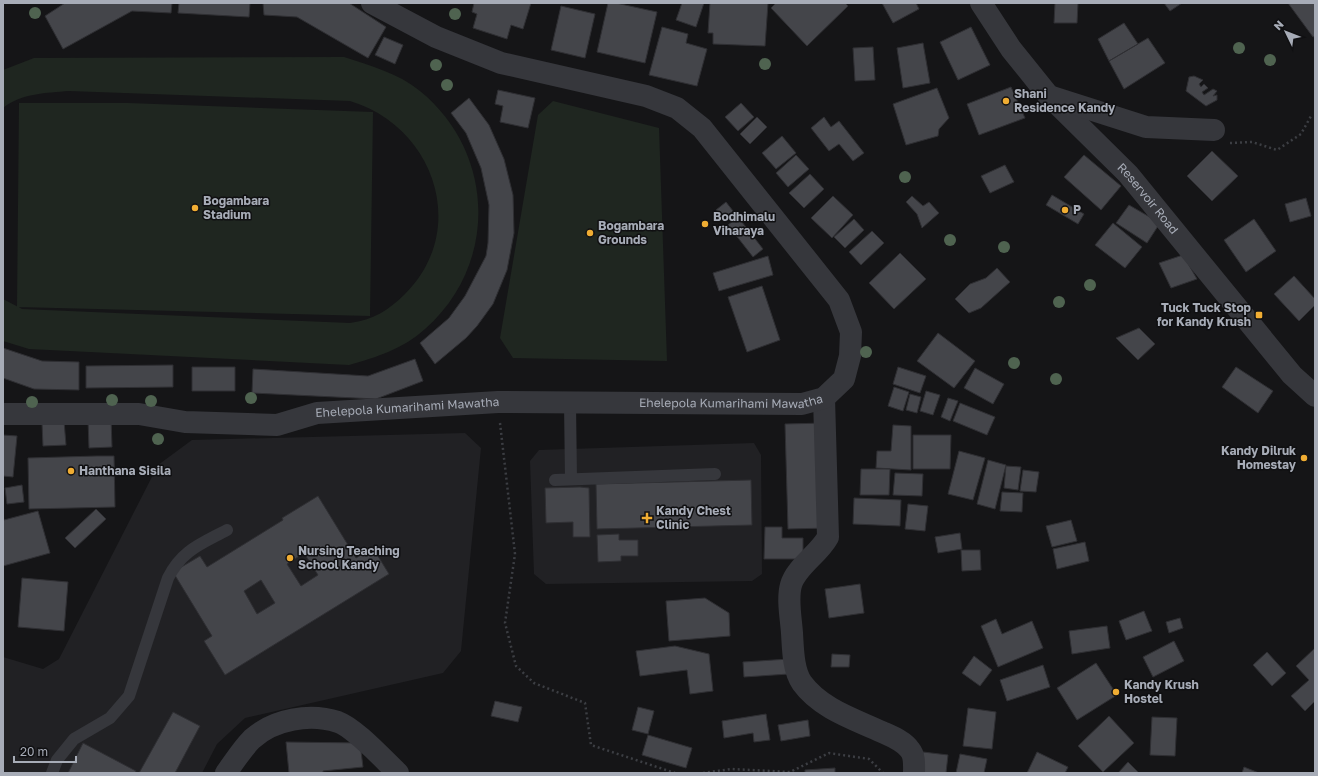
<svg xmlns="http://www.w3.org/2000/svg" width="1318" height="776" viewBox="0 0 1318 776" font-family="'Golos Text',sans-serif">
<rect width="100%" height="100%" fill="#151517"/>
<path fill="#212124" d="M465,433L481,448L461,651L443,673L245,718L217,744L202,773H3V657L43,669L59,659L158,465L192,440Z
M754,443L761,455L762,574L752,581L546,584L534,574L530,461L539,450Z"/>
<path fill="#1f2620" d="M344,57C371,66 398,73 420,91C496,153 498,265 425,329C403,349 377,357 349,365L29,349L3,341V299L22,309L350,323C373,320 389,310 405,294C470,229 434,126 350,101L69,91C46,93 22,93 3,108V70L34,58Z
M553,101L659,128L667,361L513,358L500,338L538,115Z
M19,103H128L373,112L370,316L17,307Z"/>
<path fill="#44454a" stroke="#2f2f33" fill-rule="evenodd" d="M65,3H172L171,13L132,11L63,49L45,16Z
M179,3H250L249,17L178,13Z
M263,3H349L386,27L368,58L297,17L264,15Z
M474,3H531L523,29L511,25L507,39L473,28L477,14L472,12Z
M608,3H616L657,12L645,63L597,52Z
M682,3H704L696,27L676,20Z
M710,3H768L765,46L713,44V33H708Z
M776,3H845L848,6L807,46L771,8Z
M882,3H916L919,9L893,23Z
M1055,3H1078L1077,23H1054Z
M1164,3H1182L1170,11Z
M1288,3H1315V36L1313,37Z
M561,6L595,14L585,58L551,50Z
M1124,23L1138,44L1109,61L1098,39Z
M662,27L688,34L686,43L707,49L697,86L649,75Z
M971,27L990,65L958,80L940,42Z
M384,37L403,45L395,64L375,55Z
M1148,38L1165,63L1124,89L1109,61Z
M923,43L930,83L903,88L897,48Z
M873,47L875,80L855,81L853,48Z
M1194,76L1203,80L1199,84L1201,87L1204,84L1208,88L1202,92L1204,95L1213,89L1217,91L1213,96L1217,95V100L1206,106L1186,91L1189,77Z
M1011,87L1025,118L979,135L967,104Z
M937,88L949,118L939,129L938,136L906,145L893,104Z
M498,90L535,98L528,128L500,122L503,106L495,104Z
M469,98L489,125L504,159L513,195L514,233L507,270L493,304L477,326L466,338L435,364L420,343L449,318L465,296L486,256L488,243L489,205L481,168L466,133L451,113Z
M741,103L754,117L738,131L725,117Z
M757,117L767,127L750,144L740,134Z
M824,117L831,127L839,121L864,153L853,161L839,144L829,151L811,128Z
M782,136L796,153L776,169L762,153Z
M1212,151L1238,176L1212,201L1187,176Z
M796,155L809,169L788,187L776,173Z
M1084,155L1121,186L1101,210L1064,177Z
M1005,165L1014,182L990,193L981,176Z
M810,174L824,189L804,208L789,193Z
M1052,195L1084,214L1078,224L1046,205Z
M833,196L853,215L832,238L811,218Z
M912,196L923,206L929,202L939,213L922,228L917,214L906,202Z
M1306,198L1311,216L1290,222L1285,204Z
M726,202L733,211L724,219L716,210Z
M1129,205L1160,223L1147,243L1116,223Z
M738,217L763,249L753,257L728,225Z
M854,219L864,230L845,248L834,237Z
M1254,219L1276,251L1246,272L1224,240Z
M1113,223L1142,247L1125,268L1095,245Z
M872,231L884,243L861,265L849,252Z
M900,253L926,279L894,309L869,283Z
M1183,255L1197,279L1171,288L1159,263Z
M768,256L773,275L719,291L713,273Z
M997,268L1010,282L981,308L969,313L955,299L970,284L986,278Z
M1294,276L1315,299V305L1299,321L1274,294Z
M762,286L780,340L747,352L728,297Z
M1139,328L1155,344L1138,360L1116,338Z
M938,333L975,361L954,388L917,361Z
M3,348L42,361L79,362V390L34,389L3,378Z
M415,359L423,381L376,399L252,393L253,369L368,376Z
M173,365V387L86,388V366Z
M192,367H235V391H192Z
M898,367L926,376L920,393L893,384Z
M1236,367L1273,391L1258,413L1222,387Z
M975,368L1004,384L993,404L964,388Z
M894,387L909,392L903,411L888,406Z
M926,391L940,395L933,415L920,411Z
M910,394L921,397L917,413L906,410Z
M948,398L958,401L950,421L941,417Z
M960,403L995,417L987,435L953,421Z
M111,418L112,447L89,448L88,419Z
M64,421L66,445L43,446L42,423Z
M825,423L828,528L788,529L785,424Z
M893,425L911,426V470L876,468L877,451H891Z
M3,435L17,436L13,477L3,476Z
M913,435H951L950,469H913Z
M959,451L985,458L973,500L948,494Z
M97,456H114L115,507L29,509L28,458Z
M988,460L1006,465L995,509L977,504Z
M1006,466L1021,467L1018,490L1004,488Z
M861,469H890L889,495H860Z
M1023,470L1039,472L1036,492L1020,491Z
M895,473L923,474L922,496L893,495Z
M751,480L752,525L597,529L596,484Z
M22,485L24,502L7,504L5,488Z
M580,487L589,488L590,537H573V522L546,523L545,488Z
M1002,492L1023,493L1022,512L1000,511Z
M318,496L356,558L373,548L389,574L225,675L204,641L212,636L173,572L200,556L207,567L283,520L282,518ZM304,553L318,575L301,586L287,564ZM261,580L275,603L257,614L244,591Z
M854,498L901,500L900,526L853,524Z
M908,504L928,506L925,531L905,529Z
M96,509L106,519L75,548L65,538Z
M38,511L50,553L3,566V516L4,520Z
M1071,520L1077,541L1052,547L1046,526Z
M765,527H782V538H803V559H764Z
M960,533L962,549L938,553L935,537Z
M619,534V540H638V556H621V561L598,562L597,535Z
M1085,542L1089,561L1057,569L1053,549Z
M961,550H980L981,570L962,571Z
M22,578L68,582L64,631L18,627Z
M860,584L864,613L829,618L825,589Z
M705,598L729,613L730,636L669,641L666,601Z
M1144,611L1152,631L1126,640L1119,621Z
M1180,618L1183,628L1169,633L1166,622Z
M996,619L1002,634L1032,621L1043,648L998,667L981,626Z
M1107,626L1110,648L1072,654L1069,631Z
M1174,641L1184,661L1153,677L1143,657Z
M675,646L709,654L713,691L690,694L687,670L640,676L636,651Z
M1315,648V701L1305,711L1291,696L1309,680L1296,666Z
M1267,652L1286,673L1272,686L1253,665Z
M832,654L850,655L849,667H831Z
M974,656L992,670L980,686L962,673Z
M789,659V674L744,677L743,662Z
M1096,663L1117,695L1077,720L1057,688Z
M1043,665L1050,687L1007,701L1000,680Z
M495,701L522,707L518,722L491,716Z
M638,707L654,711L648,734L632,730Z
M968,708L996,712L992,749L963,746Z
M173,712L200,726L175,773H139Z
M766,714L770,740L754,742L753,733L724,738L722,721Z
M1109,716L1134,743L1103,772L1078,746Z
M1152,717L1177,718L1175,756L1150,755Z
M808,720L810,736L781,741L778,725Z
M648,735L692,748L686,768L642,755Z
M286,742L360,743L363,767L323,771V773H289Z
M83,743L136,771L135,773H68Z
M923,752L948,755L946,773H921Z
M1037,752L1068,767L1065,773H1027Z
M960,754L987,759L984,773H956Z
M1128,762L1139,773H1118Z
M1244,767L1259,773H1242Z
M835,768V773H805V770Z"/>
<g fill="none" stroke-linecap="round" stroke-linejoin="round">
<path stroke="#3c3e43" stroke-width="2.5" stroke-dasharray="2 3" stroke-linecap="butt" d="M1230,143L1252,142L1277,150L1301,134L1311,116
M500,423L515,554L505,623L516,666L534,683L585,703L591,745L675,773
M703,773L731,769L790,772L829,753L869,759L883,773"/>
<path stroke="#36373c" stroke-width="12" d="M570,403L571,479
M555,480L715,474
M52,773L57,760L74,739L110,718L129,696L168,578C182,550 201,544 227,530"/>
<g stroke="#36373c" stroke-width="22">
<path id="s1" d="M981,3L1011,49L1048,95L1128,174L1292,375L1315,396"/>
<path d="M1052,97L1146,127L1214,130"/>
<path d="M824,398L828,537C819,554 796,567 791,585C787,599 791,618 792,633C793,649 793,670 802,683C821,709 854,719 882,732C891,736 904,741 910,750C915,756 914,765 914,773"/>
<path id="s2" d="M3,414H139L185,422L277,425L317,413L498,402L802,404L824,398L844,379L850,356L851,332L839,300L702,128L677,108L646,96L501,63L436,37L372,3"/>
<path d="M226,773C234,762 242,749 252,739C274,719 310,713 338,722C355,728 384,760 398,773"/>
</g>
</g>
<g fill="#4f6350">
<circle cx="35" cy="13" r="6"/>
<circle cx="455" cy="14" r="6"/>
<circle cx="1239" cy="48" r="6"/>
<circle cx="1270" cy="60" r="6"/>
<circle cx="765" cy="64" r="6"/>
<circle cx="436" cy="65" r="6"/>
<circle cx="447" cy="85" r="6"/>
<circle cx="905" cy="177" r="6"/>
<circle cx="950" cy="240" r="6"/>
<circle cx="1004" cy="247" r="6"/>
<circle cx="1090" cy="285" r="6"/>
<circle cx="1059" cy="302" r="6"/>
<circle cx="866" cy="352" r="6"/>
<circle cx="1014" cy="363" r="6"/>
<circle cx="1056" cy="379" r="6"/>
<circle cx="251" cy="398" r="6"/>
<circle cx="112" cy="400" r="6"/>
<circle cx="151" cy="401" r="6"/>
<circle cx="32" cy="402" r="6"/>
<circle cx="158" cy="439" r="6"/>
</g>
<g fill="#f0ad33" stroke="#101012" stroke-width="1.5">
<circle cx="1006" cy="101" r="4"/>
<circle cx="195" cy="208" r="4"/>
<circle cx="1065" cy="210" r="4"/>
<circle cx="705" cy="224" r="4"/>
<circle cx="590" cy="233" r="4"/>
<rect x="1255" y="311" width="8" height="8" rx="2"/>
<circle cx="1304" cy="458" r="4"/>
<circle cx="71" cy="471" r="4"/>
<path d="M645 512h4v4h4v4h-4v4h-4v-4h-4v-4h4z"/>
<circle cx="290" cy="558" r="4"/>
<circle cx="1116" cy="692" r="4"/>
</g>
<g text-anchor="middle" stroke-width="3" stroke-linejoin="round" paint-order="stroke">
<g font-size="12" font-weight="bold" fill="#a7acb7" stroke="#101012" text-anchor="start">
<text x="1014" y="98">Shani<tspan x="1014" dy="14">Residence Kandy</tspan></text>
<text x="203" y="205">Bogambara<tspan x="203" dy="14">Stadium</tspan></text>
<text x="1073" y="214">P</text>
<text x="713" y="221">Bodhimalu<tspan x="713" dy="14">Viharaya</tspan></text>
<text x="598" y="230">Bogambara<tspan x="598" dy="14">Grounds</tspan></text>
<text x="1251" y="312" text-anchor="end">Tuck Tuck Stop<tspan x="1251" dy="14">for Kandy Krush</tspan></text>
<text x="1296" y="455" text-anchor="end">Kandy Dilruk<tspan x="1296" dy="14">Homestay</tspan></text>
<text x="79" y="475">Hanthana Sisila</text>
<text x="656" y="515">Kandy Chest<tspan x="656" dy="14">Clinic</tspan></text>
<text x="298" y="555">Nursing Teaching<tspan x="298" dy="14">School Kandy</tspan></text>
<text x="1124" y="689">Kandy Krush<tspan x="1124" dy="14">Hostel</tspan></text>
</g>
<g font-size="12" fill="#a7acb7" stroke="#101012">
<text dy="4" stroke="none"><textPath href="#s1" startOffset="258">Reservoir Road</textPath></text>
<text dy="4" stroke="none"><textPath href="#s2" startOffset="731">Ehelepola Kumarihami Mawatha</textPath></text>
<text dy="4" stroke="none"><textPath href="#s2" startOffset="407">Ehelepola Kumarihami Mawatha</textPath></text>
</g>
</g>
<rect width="1318" height="776" fill="none" stroke="#a7acb7" stroke-width="8"/>
<g transform="translate(1286 32) rotate(313)" stroke="#101012" stroke-width="3" paint-order="stroke">
<path d="M0-3L7 15L0 10L-7 15Z" fill="#a7acb7"/>
<text y="-6" font-size="11" font-weight="bold" text-anchor="middle" fill="#a7acb7">N</text>
</g>
<path d="M14 756v6h62v-6" fill="none" stroke="#a7acb7" stroke-width="2"/>
<text x="20" y="756" font-size="12" fill="#a7acb7" stroke="#101012" stroke-width="3" paint-order="stroke">20 m</text>
</svg>
